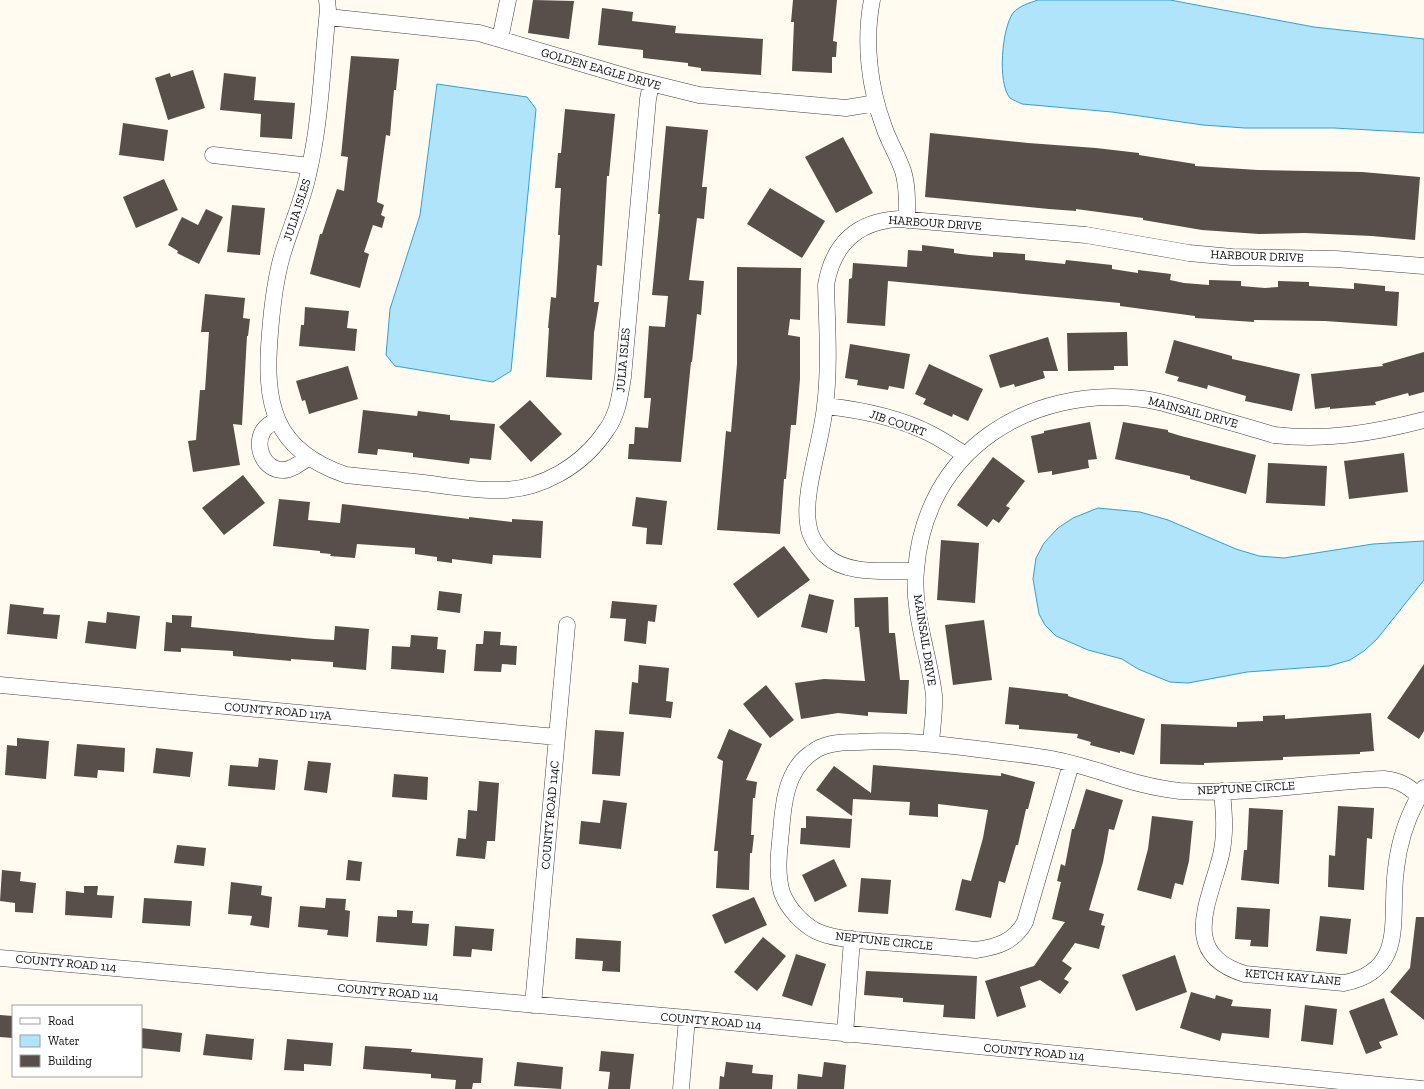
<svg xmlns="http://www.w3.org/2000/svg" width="1424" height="1089" viewBox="0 0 1424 1089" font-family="'Zilla Slab',serif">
<rect width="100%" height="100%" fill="#fffbf0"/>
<path fill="#afe4fb" stroke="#30a0d9" d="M1038,0H1170L1314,27L1424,39V133L1334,128H1245L1203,125L1112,112L1022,104C1018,102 1013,100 1010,98C997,83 1002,28 1013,13C1019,6 1029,3 1038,0Z
M437,84L527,97L536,109L511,371L493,382L395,366L386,355L390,309L420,215Z
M1098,508L1140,512L1168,520L1236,549L1259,556L1284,558L1373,544L1424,541V580L1377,639L1364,651L1350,660L1329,666L1247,672L1188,683L1170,682L1138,669L1122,659L1088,650L1056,636L1045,625L1039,614L1033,579L1036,558L1044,543L1058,528L1073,518Z"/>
<path fill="#584e4a" d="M533,0L574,1L569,39L528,33Z
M793,0H837L833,41L837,42L836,57H832V73L792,71L794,22H791Z
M602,8L633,12L632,21L676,26L675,33L763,39L761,75L701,71V68L688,66V63L643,58V50L598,45Z
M351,56L399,59L396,90H394L390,136L386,135L377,202L384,205L381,215L385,217L382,228L373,225L364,252L369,254L360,288L310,274L320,234H322L337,189L344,191L348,157L341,156Z
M193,70L205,108L168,120L155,78L170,73L171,77Z
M224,73L256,77L254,100L295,103L292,139L260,137L261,114L220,110Z
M565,109L615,114L609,176H607L602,266L597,265L594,302H599L594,333L592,380L546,377L549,328H548L551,297L556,298L560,235H558L561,188H555L558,153H561Z
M123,123L168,130L164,161L119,155Z
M666,126L708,130L702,187H707L704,219L697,218L689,280L704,281L701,315L697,314L692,362H691L681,462L628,459L629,444H634L635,427L648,428L651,398H644L649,326L665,327L668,296L652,295L660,214H658Z
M930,133L1028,143L1096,148L1139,153V155L1195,164V166L1258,170L1362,172L1420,177L1415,240L1372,236L1305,233L1259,234L1202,230L1143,220V218L1076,209V211L1049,209L925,197Z
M843,137L873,193L836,213L805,157Z
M164,179L178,210L136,228L123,197Z
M770,188L825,221L802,258L747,224Z
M232,205L265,208L260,255L227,252Z
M206,209L223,217L199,264L177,253L178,251L168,245L182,217L198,225Z
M922,245L954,249V253L969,255L993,257V252L1025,254V260L1065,264L1066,260L1112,265V269L1138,273V270L1171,274L1170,280L1184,283L1209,285V280L1241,281V286L1265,288L1278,287V281L1309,282V286L1354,289V283L1385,286V291L1399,292L1397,326L1325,321L1254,320V322L1195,318V316L1120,306V303L888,281L885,326L847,323L849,279L852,278L853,263L907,267L908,250L922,251Z
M737,267L801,268L800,320L790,319L788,335L800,337V379L796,425H791L786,479H784L780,534L717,530L726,431L731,432L737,364Z
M205,294L245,298L243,318L250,319L248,336H247L242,425L233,424L240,465L193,472L188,441L196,440L200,390H205L209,332H201Z
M305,307L349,311L347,328L357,329L355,351L299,346L301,325H304Z
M1127,332L1128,366H1114V370L1068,371L1067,333Z
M1048,337L1058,371H1043L1045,378L1015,387L1014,384L1000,388L989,355Z
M1174,340L1232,356V359L1300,374L1292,411L1245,401L1246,396L1208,385L1207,389L1177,381L1179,377L1165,373Z
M850,344L910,354L904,389L889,386L888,390L857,385L858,380L845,378Z
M1424,352V392L1409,396L1408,393L1375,402L1376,405L1330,409V407L1315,409L1311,374L1383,366L1382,364Z
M929,364L983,389L968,421L953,414L952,417L923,404L926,399L915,394Z
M348,366L358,399L309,414L305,400L302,401L296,381Z
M530,400L562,434L531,462L499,427Z
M363,410L417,416L418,411L450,415V420L495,424L491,460L470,458L469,464L413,457V453L378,449L377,455L358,453Z
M1090,422L1097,459L1088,460L1089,468L1052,475V471L1038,473L1031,436L1044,433V431Z
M1123,422L1168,430V432L1181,436L1256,455L1246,494L1190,479V476L1115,459Z
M1404,453L1408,492L1349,499L1344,461Z
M993,457L1025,481L1006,506L1010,508L999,523L993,519L987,527L957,505Z
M1268,463L1327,466L1325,506L1266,503Z
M243,475L265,503L224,535L202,508Z
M636,497L667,501L662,545L646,544L647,528L632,526Z
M279,499L310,502L308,520L340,523L342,504L469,519V517L512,522V519L543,521L541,558L493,555L492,564L452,559V563L437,561V557L415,554V548L357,544L355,558L330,556L331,554L320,553V551L273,546Z
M941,540L979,543L975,603L937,600Z
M784,546L810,580L758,618L733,584Z
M439,591L462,594L460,613L437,610Z
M809,594L834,600L827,633L801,627Z
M888,597L889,633H895L900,680H909L907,714L868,712V716L838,713L801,719L795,683L824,679L865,681L859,627H855L854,598Z
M612,601L657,605L655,622L648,621L646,644L624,641L626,619L610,618Z
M10,604L44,608L43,614L60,615L57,639L7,634Z
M107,612L140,616L136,649L85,643L88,621L106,623Z
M172,615L192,616L191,627L314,639L334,640L335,626L369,629L366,670L333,667V662L291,659V661L233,656V651L181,648V652L164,651L166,622L172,623Z
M984,620L992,680L953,685L945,625Z
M484,631L501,632L500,645L517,646L516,665L502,664L501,672L474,671L476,644H483Z
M411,635L438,637L437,649L446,650L444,673L391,669L392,646L410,647Z
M1424,664V731L1419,739L1387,718Z
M639,665L669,668L666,701L673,702L671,718L629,714L632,682L638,683Z
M766,685L794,720L770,738L743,704Z
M1009,687L1068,694V696L1145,719L1134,755L1120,751V753L1090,745L1091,742L1077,738L1078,734L1019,729V725L1005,724Z
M1371,713L1374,751L1360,752V754L1283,757V760L1204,763V765L1160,764L1161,724L1237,727V722L1263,721V716L1285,715V719Z
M729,729L762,744L746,780L757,782L755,798H753L751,835H754L752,853H750L749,890L716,888L718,851H714L723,761L717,758Z
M595,730L624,732L620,776L592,774Z
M17,738L49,741L46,779L5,775L7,745L17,746Z
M77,744L125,748L124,772L98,770L97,778L74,776Z
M156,748L193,752L190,777L153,773Z
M259,758L278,760L275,790L228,786L230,765L258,767Z
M308,761L331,763L327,793L304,790Z
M873,765L1001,776V773L1035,782L1028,809H1026L1018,845H1016L1005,883L999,881L991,918L955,910L962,879L971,881L983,838L988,810L938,804V817L909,815L910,802L853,799L852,816L816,790L834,766L871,793Z
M394,774L428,777L427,800L392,797Z
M479,781L499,783L495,841H487L485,859L456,856L458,838L466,839L468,810L477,811Z
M1086,789L1123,800L1114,830L1109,829L1103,862L1089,910L1104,914L1101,925L1105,926L1099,949L1075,943L1062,961L1072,968L1064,979L1069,982L1060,994L1040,980L1020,987L1026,1007L997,1017L985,981L1034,966L1065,922L1052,919L1061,882L1057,881L1061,864L1065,866L1072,829H1074Z
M603,800L627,803L621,849L579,844L581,821L600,823Z
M1338,806L1374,808L1372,839L1367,838L1364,890L1328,887L1329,855L1335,856Z
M1249,808L1283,810L1279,884L1241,880L1244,850H1247Z
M806,816L852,819L850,848L800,844L801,828H806Z
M1152,816L1193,821L1189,861L1183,885L1175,883L1171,899L1137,890L1148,849Z
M177,845L206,848L204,866L174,863Z
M834,859L847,886L815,902L802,875Z
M348,860L362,862L360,881L346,880Z
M2,870L21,872L20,881L36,883L33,913L15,912V903L0,901Z
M861,878L891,880L888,914L858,912Z
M231,882L262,886L261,895L272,897L269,928L250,925L252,916L228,914Z
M84,886H98L97,895L114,896L112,918L65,915L66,891L84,893Z
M754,897L767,925L725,944L712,915Z
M144,898L192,901L190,926L142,923Z
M326,898L346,899L345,910L350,911L348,937L327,935L328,930L298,927L300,906L325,908Z
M1237,907L1270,909L1268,947L1250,946L1251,940L1235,939Z
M397,910L413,911L412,923L429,924L427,946L376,942L378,916L397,917Z
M1320,916L1351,919L1347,954L1316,951Z
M1416,917H1424V1020L1390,992L1410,968Z
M455,926L494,929L492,951L472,949L471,957L453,956Z
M763,937L786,956L757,991L734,972Z
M576,938L621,941L620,972L602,971L603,961L575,959Z
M796,954L826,964L812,1006L782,996Z
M1175,955L1187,992L1136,1011L1122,975Z
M866,971L977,976L975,1019L943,1017L944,1005L903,1002V998L864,995Z
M1191,992L1215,999L1216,995L1233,1000L1231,1006L1271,1009L1269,1038L1222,1033L1220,1041L1180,1028Z
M1384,998L1398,1035L1379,1042L1382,1048L1366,1054L1349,1011Z
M1305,1005L1337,1009L1333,1045L1301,1041Z
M0,1015L13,1016V1038L0,1037Z
M141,1028L182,1033L180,1052L141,1048Z
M206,1034L254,1039L252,1060L203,1055Z
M287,1039L333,1043L331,1066L304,1064V1071L284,1070Z
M365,1046L412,1049L411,1052L483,1058L481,1083H473L472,1089H455L456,1080L431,1078V1074L363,1069Z
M601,1051L634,1054L630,1089H608L610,1072L599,1071Z
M517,1062L563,1067L561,1089L514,1086Z
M726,1062L753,1065L752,1073L773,1075L772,1089H719L720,1076L724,1077Z
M824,1062L846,1065L844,1089H797L798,1074L822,1077Z"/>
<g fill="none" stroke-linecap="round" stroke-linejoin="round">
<g stroke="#414141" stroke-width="17">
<path id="minor" d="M327,0L328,10C322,65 321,121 308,175C302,203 290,228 282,256C275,281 272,307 270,333C264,403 272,450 346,475C372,478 398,480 424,483C448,486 471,490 494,490C539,492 583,466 607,429C618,414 620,395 623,377L648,99L651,84
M872,0C864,41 869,87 884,127C889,142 898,156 903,171C908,187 907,204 907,220
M328,17L479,33L634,79L699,95L846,108L876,103
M500,39L508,0
M213,155L310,166
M826,406C862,410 898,417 931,434C943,440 954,448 966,455
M277,419C272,423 266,426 263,431C254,447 264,470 283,470C292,470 301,462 308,458
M915,571C887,570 847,576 825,555C816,546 809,535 808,523C803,492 822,440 825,406C830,366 827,325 826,285C833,244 857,221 899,219L1086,235L1189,253L1232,257L1336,259L1424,266
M0,685L557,737
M931,743C932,727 935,711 934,695C929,654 912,612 916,570C925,450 1029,385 1143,399C1160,401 1178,407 1195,412C1222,420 1248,427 1274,435C1326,441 1374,433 1424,420
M1071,764L1025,922C1014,942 997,947 976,950C944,947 913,944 881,942C861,940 835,940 816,931C801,923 788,908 782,893C776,873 779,852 781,832C783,805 786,771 810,754C813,752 818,748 822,747C833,742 847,742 859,742C902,739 944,745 986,750C1008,753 1030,755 1052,759C1096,767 1135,787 1180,791C1247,795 1317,782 1384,779C1399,780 1408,786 1419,796
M1222,791C1224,813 1226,833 1221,855C1210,901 1178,954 1245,974L1344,983C1408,970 1389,918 1396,869C1399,841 1409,812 1424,788
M0,958L687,1018L1422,1089
M533,1005L567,625
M845,1034L852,939
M681,1089L687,1018"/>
</g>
<use href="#minor" stroke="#fff" stroke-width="16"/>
</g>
<g text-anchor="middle" stroke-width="4" stroke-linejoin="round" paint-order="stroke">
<g font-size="12" fill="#0e0e0e" stroke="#fff">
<text transform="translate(601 69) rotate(16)" y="4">GOLDEN EAGLE DRIVE</text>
<text transform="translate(297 210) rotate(-72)" y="4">JULIA ISLES</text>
<text transform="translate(935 223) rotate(4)" y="4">HARBOUR DRIVE</text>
<text transform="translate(1257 256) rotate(2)" y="4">HARBOUR DRIVE</text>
<text transform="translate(623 360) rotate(-85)" y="4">JULIA ISLES</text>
<text transform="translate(1193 412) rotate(15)" y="4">MAINSAIL DRIVE</text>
<text transform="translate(898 423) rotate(19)" y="4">JIB COURT</text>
<text transform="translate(925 640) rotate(81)" y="4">MAINSAIL DRIVE</text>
<text transform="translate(278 711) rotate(5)" y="4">COUNTY ROAD 117A</text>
<text transform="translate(1246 788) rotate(-3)" y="4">NEPTUNE CIRCLE</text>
<text transform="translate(550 815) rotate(-85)" y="4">COUNTY ROAD 114C</text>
<text transform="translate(884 941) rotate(6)" y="4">NEPTUNE CIRCLE</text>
<text transform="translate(66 963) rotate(5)" y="4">COUNTY ROAD 114</text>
<text transform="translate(1293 977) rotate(5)" y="4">KETCH KAY LANE</text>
<text transform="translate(388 992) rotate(5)" y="4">COUNTY ROAD 114</text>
<text transform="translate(711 1021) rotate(5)" y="4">COUNTY ROAD 114</text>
<text transform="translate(1034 1052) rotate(5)" y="4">COUNTY ROAD 114</text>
</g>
</g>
<rect x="12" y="1005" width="130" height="72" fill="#ffffff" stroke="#9f9f9f"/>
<rect x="20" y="1018" width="20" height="6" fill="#ffffff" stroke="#9f9f9f"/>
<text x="48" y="1025" font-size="12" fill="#0e0e0e">Road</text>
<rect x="20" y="1035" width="20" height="12" fill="#afe4fb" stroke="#9f9f9f"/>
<text x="48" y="1045" font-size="12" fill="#0e0e0e">Water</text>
<rect x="20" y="1055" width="20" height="12" fill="#584e4a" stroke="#9f9f9f"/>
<text x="48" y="1065" font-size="12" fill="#0e0e0e">Building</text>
</svg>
